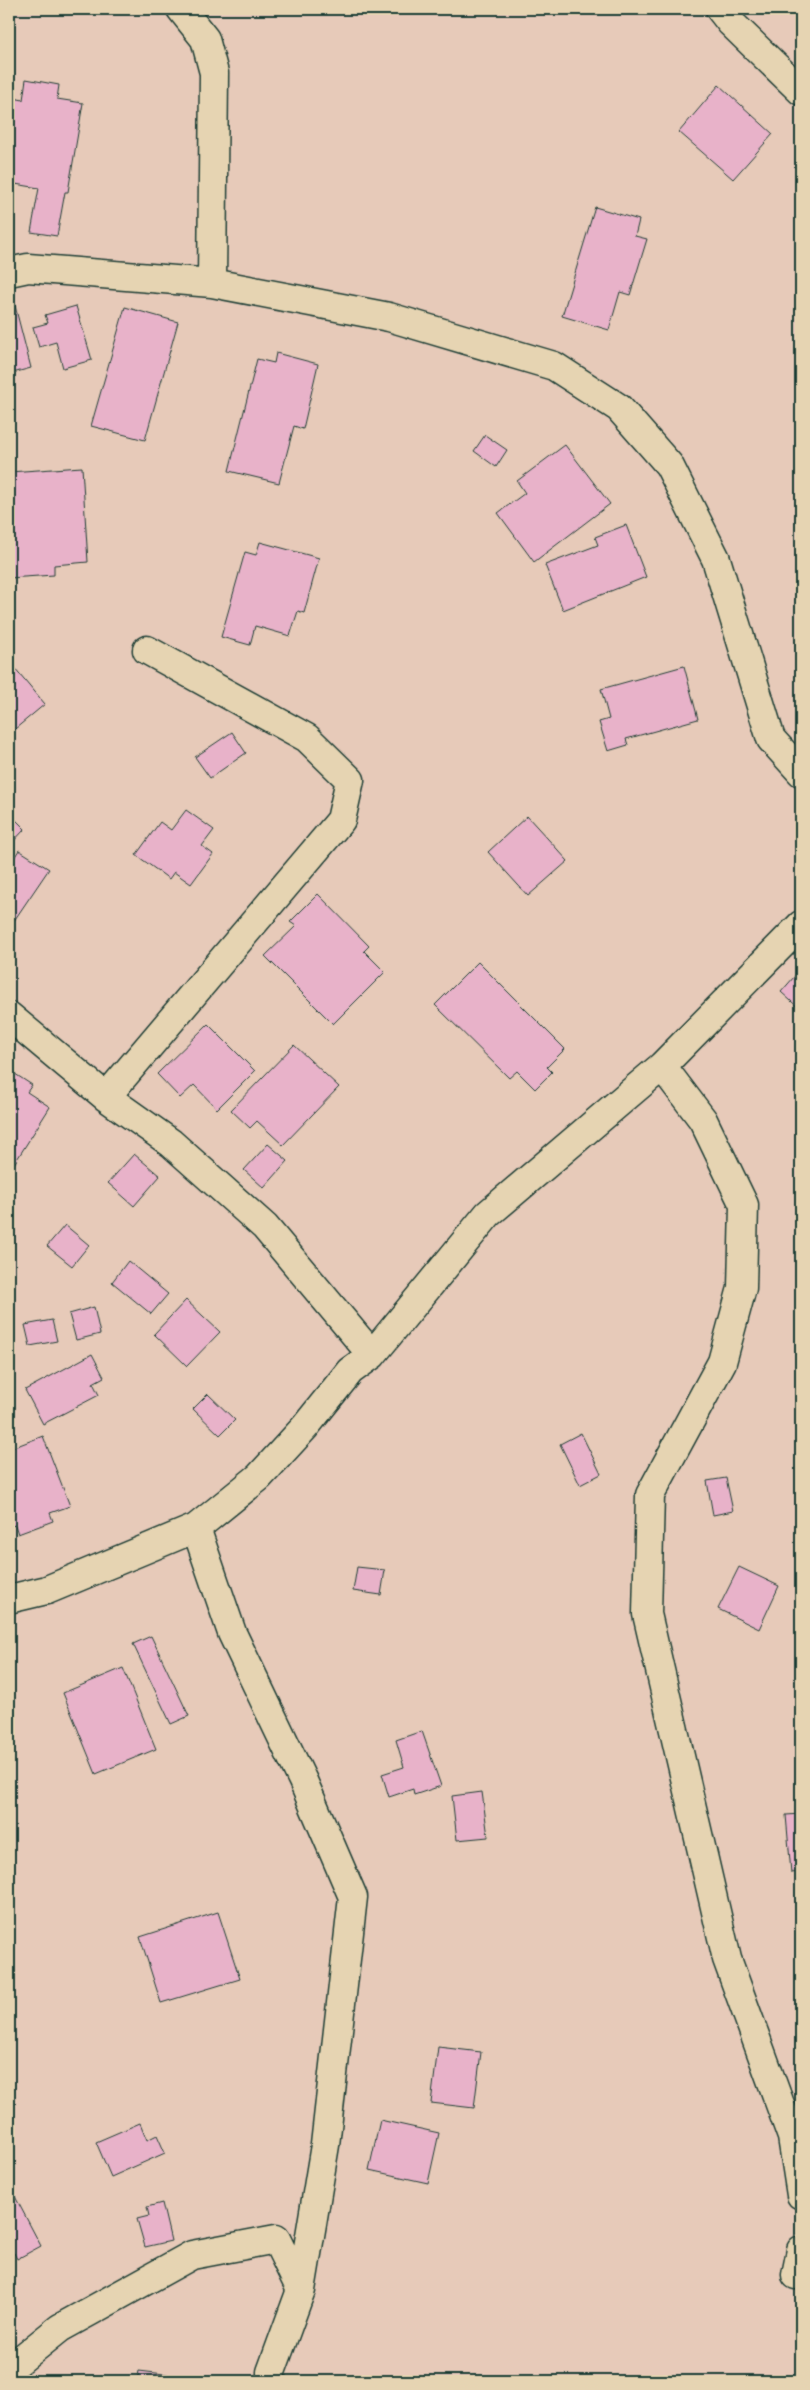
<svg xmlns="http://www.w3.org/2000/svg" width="810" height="2390" viewBox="0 0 810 2390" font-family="'Shantell Sans',sans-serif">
<rect width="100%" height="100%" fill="#e7cab9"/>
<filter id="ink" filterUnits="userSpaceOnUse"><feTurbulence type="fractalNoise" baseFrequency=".02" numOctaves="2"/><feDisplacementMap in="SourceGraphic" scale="10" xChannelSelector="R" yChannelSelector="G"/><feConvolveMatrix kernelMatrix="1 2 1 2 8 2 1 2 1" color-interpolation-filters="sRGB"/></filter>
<g filter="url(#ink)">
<path fill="#e8b2c9" stroke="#1f3d34" d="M26,79L59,85L57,99L83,103L68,192H65L57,236L31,232L39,188L9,183L13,153H9V127L14,98L23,100Z
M719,85L773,134L733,179L679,132Z
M595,207L639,220L635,236L647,239L630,295L620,292L609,330L562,316Z
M14,302L31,368L9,374V303Z
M76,306L92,360L63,368L56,342L39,347L33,327L48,323L45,315Z
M125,307L178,322L145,440L91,426Z
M276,353L318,364L303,429L294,426L279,483L229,471L257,359L274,363Z
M485,435L507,450L496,467L474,451Z
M565,445L610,504L534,562L498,513L525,493L517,481Z
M82,467L88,562L54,565V575L9,578V472Z
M626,525L646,577L563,610L545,565L598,545L595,537Z
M260,542L319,558L304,613L298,611L290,636L255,626L250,645L221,637L245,552L256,555Z
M9,661L45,704L9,734Z
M684,666L698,719L626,739L628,745L608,751L599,722L609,719L601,689Z
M232,732L246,753L210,778L195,757Z
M186,810L214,830L202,846L213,854L191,884L174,872L169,879L136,855L160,822L171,830Z
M9,813L25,829L9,846Z
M527,816L568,861L528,896L488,852Z
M19,850L49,869L9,928V866Z
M318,894L369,946L364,951L385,972L333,1024L265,956L296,926L290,922Z
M478,962L565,1049L547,1067L552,1072L535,1089L517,1071L509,1078L435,1005Z
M801,969V1010L781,992Z
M208,1024L255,1071L217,1109L194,1085L180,1098L157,1074Z
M294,1045L339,1087L283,1145L257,1121L250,1128L231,1110Z
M9,1070L32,1085L27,1092L50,1107L9,1172Z
M268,1144L288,1161L264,1188L244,1170Z
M134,1154L160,1176L134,1206L108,1183Z
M65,1225L89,1245L72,1266L47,1246Z
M128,1261L168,1294L151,1314L112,1282Z
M186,1300L220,1332L187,1366L154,1334Z
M94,1307L100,1334L76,1340L69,1314Z
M52,1320L57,1341L30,1346L25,1325Z
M92,1354L104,1377L93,1383L99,1395L43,1424L25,1390Z
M208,1394L235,1420L220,1435L193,1409Z
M581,1433L601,1474L580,1485L560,1444Z
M43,1436L70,1506L50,1513L53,1521L18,1534L15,1525L9,1527V1449Z
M726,1478L733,1511L713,1515L707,1481Z
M357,1567L385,1570L381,1595L353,1591Z
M739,1567L779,1586L759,1629L718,1609Z
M151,1636L189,1716L171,1724L133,1644Z
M123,1668L156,1749L96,1774L63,1693Z
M422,1731L441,1786L414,1795L413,1789L389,1797L382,1774L404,1767L396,1740Z
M482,1792L488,1837L457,1840L452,1796Z
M801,1814V1872L791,1873L786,1815Z
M218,1912L240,1979L161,2003L140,1937Z
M438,2047L481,2052L474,2108L431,2103Z
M380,2120L439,2133L428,2183L369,2170Z
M140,2123L147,2140L157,2135L165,2153L111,2177L96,2142Z
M9,2185L41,2246L17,2259L14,2253L9,2256Z
M162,2203L171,2241L145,2247L137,2219L149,2216L147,2207Z
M139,2371L198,2378V2381H137Z"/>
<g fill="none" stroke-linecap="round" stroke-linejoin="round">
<g stroke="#1f3d34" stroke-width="31">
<path id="minor" d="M181,9L205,39L214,73L212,283
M720,9L731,23L801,91
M9,272L28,268L212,283L389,317L554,366L619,408L669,465L716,559L771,739L801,772
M9,1016L106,1097L171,1143L265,1227L372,1355
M662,1066L703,1120L744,1205L742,1288L722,1362L650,1495L647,1614L727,1959L792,2137L801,2195
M106,1097L341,820L350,780L307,738L147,650
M196,1528L232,1633L303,1781L353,1897L325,2145L301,2290L271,2372V2381
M9,1599L47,1590L196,1528L259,1477L305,1427L350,1371L372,1355L488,1214L662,1066L801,925
M796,2275L801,2250
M9,2369L60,2328L192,2255L276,2239L301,2290"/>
</g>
<use href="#minor" stroke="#e6d4b2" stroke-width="28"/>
</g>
</g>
<rect width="810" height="2390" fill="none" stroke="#e6d4b2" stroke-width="30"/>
<rect x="15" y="15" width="780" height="2360" fill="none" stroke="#1f3d34" stroke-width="2" filter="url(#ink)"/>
</svg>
